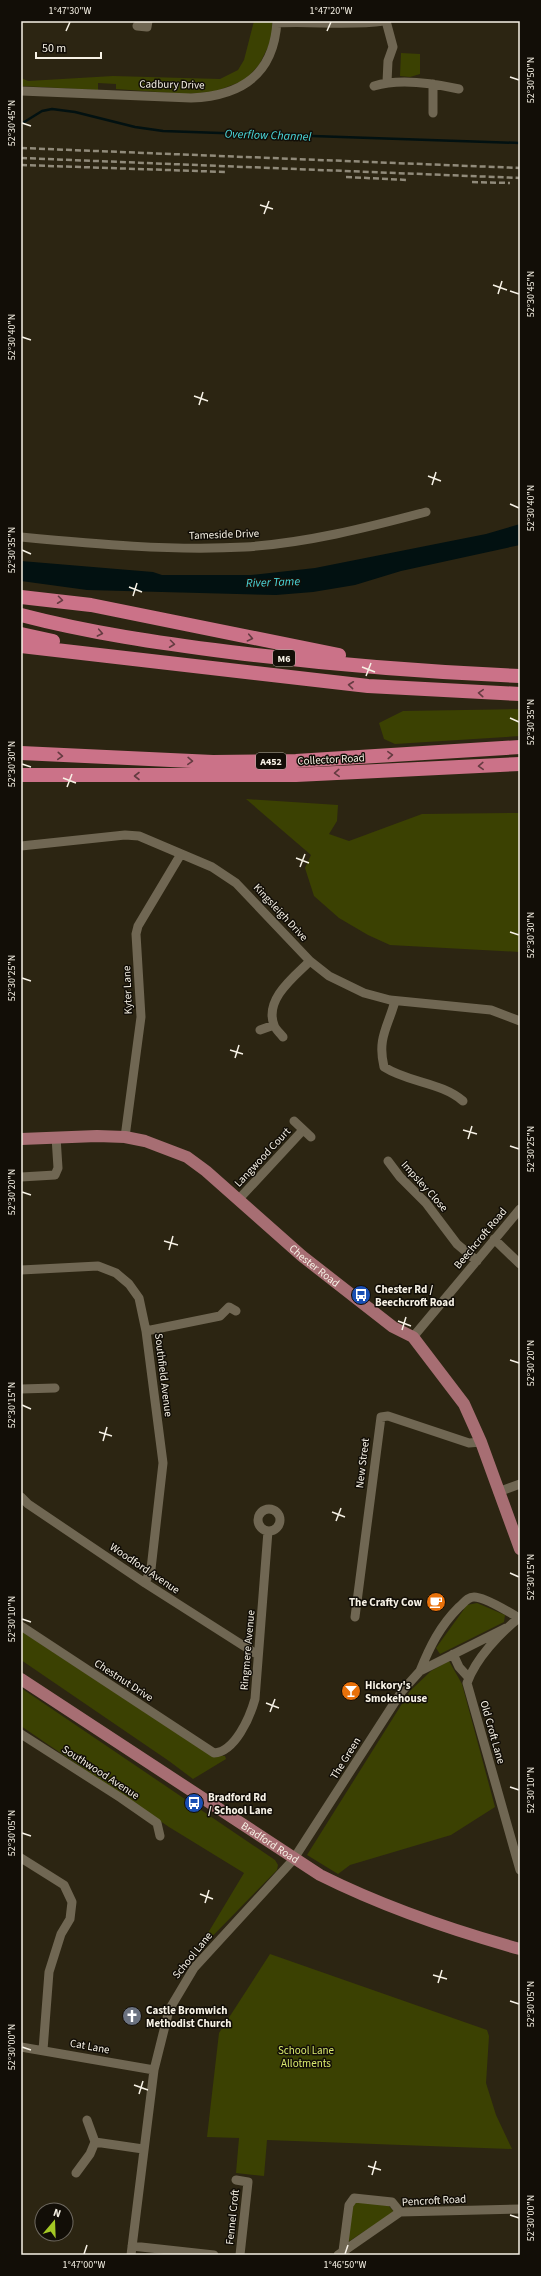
<svg xmlns="http://www.w3.org/2000/svg" width="541" height="2276" viewBox="0 0 541 2276" font-family="'Source Sans 3',sans-serif">
<rect width="100%" height="100%" fill="#2c2512"/>
<path fill="#3b4102" d="M254,21H272V35L268,47L259,65L245,80L214,92L173,95L171,93L116,89V84L98,83V90L21,86V78L28,81L113,76L220,79L238,70L244,60Z
M401,53L420,54V74L410,77L400,76Z
M520,709V736L395,744L384,739L379,723L403,711Z
M246,799L338,805L337,821L329,834L349,841L422,814L520,813V952L390,945L368,935L339,918L314,896L305,868L311,855Z
M477,1603L505,1615L504,1622L440,1654L436,1648L467,1605Z
M21,1631L210,1755L225,1756L226,1759L193,1779L169,1761L21,1660Z
M449,1661L462,1684L495,1807L451,1835L350,1865L338,1874L307,1855L410,1691L431,1671Z
M21,1688L275,1860L278,1865L277,1870L201,1948H199L244,1873L169,1827L21,1726Z
M270,1954L487,2030L489,2036L486,2083L496,2115L512,2149L267,2140L264,2176L236,2173L239,2138L207,2137L219,2033Z
M357,2201L387,2204L394,2212L348,2242L353,2206Z"/>
<path fill="#021111" d="M520,524V545L401,571L355,585L313,592L276,595L87,590L21,581V561L153,572L162,575H251L315,568L486,534Z"/>
<g fill="none" stroke-linecap="round" stroke-linejoin="round">
<path stroke="#021111" stroke-width="2.5" d="M21,124L42,111L52,109L75,112L135,127L163,131L520,143"/>
<path stroke="#706753" stroke-width="9" d="M386,21L393,47L388,61L387,82
M277,23C313,21 348,26 384,21
M137,26L147,27L148,21
M374,86C400,78 432,83 459,89
M21,91L191,98C241,96 274,75 277,21
M433,113V84
M21,537C95,544 171,551 245,547C306,543 366,528 426,512
M21,846L125,835L139,836L212,867L236,883L310,961L329,976L364,993L390,1000L491,1010L520,1021
M395,1001C388,1027 377,1038 384,1067C409,1083 441,1082 463,1101
M260,1030L274,1025
M283,1037C280,1033 275,1029 274,1025C264,999 295,976 310,961
M294,1121L311,1137
M125,1137L141,1017L136,934L138,926L181,854
M388,1161L400,1177L426,1203L457,1244L477,1261
M21,1177L55,1175L58,1168L56,1137
M238,1200L303,1130
M494,1239L520,1264
M21,1270L98,1266L116,1273L129,1284L139,1298L146,1331L163,1463L151,1569L145,1583
M146,1331L220,1316L229,1307L236,1311
M413,1337L520,1209
M21,1389L55,1388
M498,1492L520,1484
M21,1497L28,1504L145,1583L258,1655
M258 1520a11 11 0 1 1 22 0a11 11 0 1 1-22 0Z
M355,1617L381,1417L388,1416L469,1443L481,1442
M520,1617C500,1633 476,1658 467,1683L520,1870
M21,1626L214,1753C235,1752 250,1717 255,1699L268,1531
M453,1654L459,1667L469,1678
M420,1671C430,1646 440,1626 459,1607C464,1603 467,1597 474,1597C485,1597 509,1612 519,1618
M21,1734L121,1798L157,1823L160,1836
M21,1858L64,1885L72,1902L70,1919L61,1934L49,1972L43,2050
M21,2047L154,2070
M87,2120L95,2142L143,2149
M76,2173L90,2154L95,2142
M236,2180L248,2182L240,2255
M132,2246L214,2255
M343,2251L349,2205L354,2198L392,2202L400,2212
M131,2255L154,2070L169,2010L194,1968L293,1860L402,1691L420,1671L506,1628
M338,2255L400,2212L520,2209"/>
<g stroke="#a76e73" stroke-width="12">
<path id="s1" d="M21,1139L97,1136L125,1137L145,1141L187,1157L206,1171L302,1256L393,1327L413,1337L464,1404L481,1442L520,1549"/>
<path id="s2" d="M21,1679L320,1875C384,1907 451,1930 520,1949"/>
</g>
<path stroke="#cb7288" stroke-width="14" d="M21,597L91,605L339,655
M21,615C90,633 159,643 230,652C326,664 423,672 520,676
M21,634L53,641
M21,646L368,686L520,694
M21,753L213,762L296,761L520,747
M21,775H296L520,764"/>
<path stroke="#908a7a" stroke-width="2.5" stroke-dasharray="6 3" stroke-linecap="butt" d="M21,148L520,168
M21,158L520,178
M21,165L226,172
M346,177L408,180
M472,182L510,183"/>
</g>
<defs><path id="oneway-chevron" d="M-2-3.5L2.5 0L-2 3.5" fill="none" stroke-width="1.6" stroke-linecap="round" stroke-linejoin="round"/></defs>
<g stroke="#653b41">
<use href="#oneway-chevron" transform="translate(60 600) rotate(7)"/>
<use href="#oneway-chevron" transform="translate(100 633) rotate(11)"/>
<use href="#oneway-chevron" transform="translate(250 638) rotate(12)"/>
<use href="#oneway-chevron" transform="translate(172 644) rotate(7)"/>
<use href="#oneway-chevron" transform="translate(351 685) rotate(-174)"/>
<use href="#oneway-chevron" transform="translate(481 693) rotate(-176)"/>
<use href="#oneway-chevron" transform="translate(390 755) rotate(-3)"/>
<use href="#oneway-chevron" transform="translate(60 756) rotate(4)"/>
<use href="#oneway-chevron" transform="translate(190 761) rotate(2)"/>
<use href="#oneway-chevron" transform="translate(481 766) rotate(177)"/>
<use href="#oneway-chevron" transform="translate(337 773) rotate(177)"/>
<use href="#oneway-chevron" transform="translate(137 776) rotate(-180)"/>
</g>
<path fill="none" stroke="#f7f2e6" stroke-width="1.5" d="M66,31L70,22M327,31L331,22M510,77L519,80M22,123L31,126M260,205L273,209M264,214L269,201M493,285L507,290M510,291L519,294M498,294L502,281M22,337L31,340M194,396L208,401M199,405L203,392M428,476L441,481M432,485L436,472M510,504L519,508M22,550L31,554M129,587L142,592M133,596L137,583M362,667L375,672M366,676L371,663M510,718L519,722M22,764L31,767M63,778L76,783M67,787L72,774M296,858L309,863M300,867L305,854M510,932L519,935M22,978L31,981M230,1050L243,1054M235,1058L239,1045M463,1130L477,1134M468,1139L472,1126M510,1146L519,1149M22,1192L31,1195M164,1241L178,1245M169,1250L173,1236M398,1321L411,1326M402,1330L406,1317M510,1360L519,1363M22,1405L31,1409M99,1432L112,1436M103,1441L107,1427M332,1512L345,1517M336,1521L341,1508M510,1573L519,1577M22,1619L31,1622M266,1703L279,1708M270,1712L275,1699M510,1787L519,1790M22,1833L31,1836M200,1894L213,1899M205,1903L209,1890M433,1975L447,1979M438,1983L442,1970M510,2001L519,2004M22,2047L31,2050M134,2085L148,2090M139,2094L143,2081M368,2166L381,2170M372,2175L376,2161M510,2215L519,2218M84,2254L87,2245M345,2254L348,2245"/>
<defs>
<g id="bus-disc" transform="scale(1)"><circle r="9.5" fill="#1a4fb4" stroke="#120e07"/><path d="M-5-6H5V4H4V6H2V4H-2V6H-4V4H-5ZM-3.5-4V0h7V-4ZM-3.5 1.2v1.5H-2V1.2ZM2 1.2v1.5H3.5V1.2Z" fill="#fff"/></g>
<g id="cafe-disc" transform="scale(1)"><circle r="9.5" fill="#e8710a" stroke="#120e07"/><path d="M-5.5-4.5H6V0H3Q3 3.5 0 3.5H-2.5Q-5.5 3.5-5.5 0ZM3-3.2v2h1.7v-2ZM-6 4.5H4V6H-6Z" fill="#fff"/></g>
<g id="bar-disc" transform="scale(1)"><circle r="9.5" fill="#e8710a" stroke="#120e07"/><path d="M-6-5H6L.8 .8V4.5H3.5V6h-7V4.5H-.8V.8Z" fill="#fff"/></g>
<g id="church-disc" transform="scale(1)"><circle r="9.5" fill="#6b7280" stroke="#120e07"/><path d="M-1.2-6h2.4v3.5h3.3v2.4h-3.3V6h-2.4V-.1h-3.3v-2.4h3.3Z" fill="#fff"/></g>
</defs>
<g fill-rule="evenodd">
<use href="#bus-disc" x="361" y="1295"/>
<use href="#cafe-disc" x="436" y="1602"/>
<use href="#bar-disc" x="351" y="1691"/>
<use href="#bus-disc" x="194" y="1803"/>
<use href="#church-disc" x="132" y="2016"/>
</g>
<g text-anchor="middle" stroke-width="3" stroke-linejoin="round" paint-order="stroke">
<g fill="#120e07" stroke="#b2aea3" stroke-width="1">
<rect x="273" y="650" width="22" height="16" rx="3"/>
<rect x="256" y="753" width="30" height="16" rx="3"/>
</g>
<g font-size="10" font-weight="bold" fill="#f7f2e6">
<text x="284" y="662">M6</text>
<text x="271" y="765">A452</text>
</g>
<g font-size="11" fill="#f7f2e6" stroke="#120e07">
<text transform="translate(172 84) rotate(1)" y="4">Cadbury Drive</text>
<text transform="translate(224 534) rotate(-2)" y="4">Tameside Drive</text>
<text transform="translate(331 759) rotate(-3)" y="4">Collector Road</text>
<text transform="translate(281 912) rotate(47)" y="4">Kingsleigh Drive</text>
<text transform="translate(127 990) rotate(-92)" y="4">Kyter Lane</text>
<text transform="translate(262 1157) rotate(-47)" y="4">Langwood Court</text>
<text transform="translate(425 1186) rotate(48)" y="4">Impsley Close</text>
<text transform="translate(480 1238) rotate(-50)" y="4">Beechcroft Road</text>
<text dy="4" stroke="none"><textPath href="#s1" startOffset="337">Chester Road</textPath></text>
<text transform="translate(164 1375) rotate(83)" y="4">Southfield Avenue</text>
<text transform="translate(362 1463) rotate(-83)" y="4">New Street</text>
<text transform="translate(145 1568) rotate(34)" y="4">Woodford Avenue</text>
<text transform="translate(247 1650) rotate(-85)" y="4">Ringmere Avenue</text>
<text transform="translate(124 1680) rotate(33)" y="4">Chestnut Drive</text>
<text transform="translate(493 1732) rotate(74)" y="4">Old Croft Lane</text>
<text transform="translate(345 1758) rotate(-58)" y="4">The Green</text>
<text transform="translate(101 1772) rotate(33)" y="4">Southwood Avenue</text>
<text dy="4" stroke="none"><textPath href="#s2" startOffset="298">Bradford Road</textPath></text>
<text transform="translate(192 1955) rotate(-51)" y="4">School Lane</text>
<text transform="translate(90 2046) rotate(10)" y="4">Cat Lane</text>
<text transform="translate(434 2200) rotate(-3)" y="4">Pencroft Road</text>
<text transform="translate(232 2217) rotate(-84)" y="4">Fennel Croft</text>
</g>
<g font-size="11" font-weight="bold" fill="#f7f2e6" stroke="#120e07" text-anchor="start">
<text x="375" y="1293">Chester Rd /<tspan x="375" dy="13">Beechcroft Road</tspan></text>
<text x="422" y="1606" text-anchor="end">The Crafty Cow</text>
<text x="365" y="1689">Hickory's<tspan x="365" dy="13">Smokehouse</tspan></text>
<text x="208" y="1801">Bradford Rd<tspan x="208" dy="13">/ School Lane</tspan></text>
<text x="146" y="2014">Castle Bromwich<tspan x="146" dy="13">Methodist Church</tspan></text>
</g>
<g font-size="11" fill="#d9e96d" stroke="#120e07">
<text x="306" y="2054">School Lane<tspan x="306" dy="13">Allotments</tspan></text>
</g>
<g font-size="12" font-style="italic" fill="#4bdade" stroke="#120e07">
<text transform="translate(268 135) rotate(2)" y="4">Overflow Channel</text>
<text transform="translate(273 582) rotate(-2)" y="4">River Tame</text>
</g>
</g>
<rect width="541" height="2276" fill="none" stroke="#120e07" stroke-width="44"/>
<g transform="translate(54 2222) rotate(19)"><circle r="19" fill="#120e07" stroke="#6e6960"/>
<path d="M0-3L7 15L0 10L-7 15Z" fill="#a4c824"/>
<text y="-6" font-size="11" font-weight="bold" text-anchor="middle" fill="#f7f2e6">N</text>
</g>
<path d="M36 52v6h65v-6" fill="none" stroke="#f7f2e6" stroke-width="2"/>
<text x="42" y="52" font-size="12" fill="#f7f2e6" stroke="#120e07" stroke-width="3" paint-order="stroke">50 m</text>
<rect x="22" y="22" width="497" height="2232" fill="none" stroke="#f7f2e6" stroke-width="1.5"/>
<g font-size="10" text-anchor="middle" fill="#f7f2e6">
<text x="70" y="14">1°47'30"W</text>
<text x="331" y="14">1°47'20"W</text>
<text transform="translate(530 80) rotate(-90)" y="4">52°30'50"N</text>
<text transform="translate(11 123) rotate(-90)" y="4">52°30'45"N</text>
<text transform="translate(530 294) rotate(-90)" y="4">52°30'45"N</text>
<text transform="translate(11 337) rotate(-90)" y="4">52°30'40"N</text>
<text transform="translate(530 508) rotate(-90)" y="4">52°30'40"N</text>
<text transform="translate(11 550) rotate(-90)" y="4">52°30'35"N</text>
<text transform="translate(530 722) rotate(-90)" y="4">52°30'35"N</text>
<text transform="translate(11 764) rotate(-90)" y="4">52°30'30"N</text>
<text transform="translate(530 935) rotate(-90)" y="4">52°30'30"N</text>
<text transform="translate(11 978) rotate(-90)" y="4">52°30'25"N</text>
<text transform="translate(530 1149) rotate(-90)" y="4">52°30'25"N</text>
<text transform="translate(11 1192) rotate(-90)" y="4">52°30'20"N</text>
<text transform="translate(530 1363) rotate(-90)" y="4">52°30'20"N</text>
<text transform="translate(11 1405) rotate(-90)" y="4">52°30'15"N</text>
<text transform="translate(530 1577) rotate(-90)" y="4">52°30'15"N</text>
<text transform="translate(11 1619) rotate(-90)" y="4">52°30'10"N</text>
<text transform="translate(530 1790) rotate(-90)" y="4">52°30'10"N</text>
<text transform="translate(11 1833) rotate(-90)" y="4">52°30'05"N</text>
<text transform="translate(530 2004) rotate(-90)" y="4">52°30'05"N</text>
<text transform="translate(11 2047) rotate(-90)" y="4">52°30'00"N</text>
<text transform="translate(530 2218) rotate(-90)" y="4">52°30'00"N</text>
<text x="84" y="2268">1°47'00"W</text>
<text x="345" y="2268">1°46'50"W</text>
</g>
</svg>
